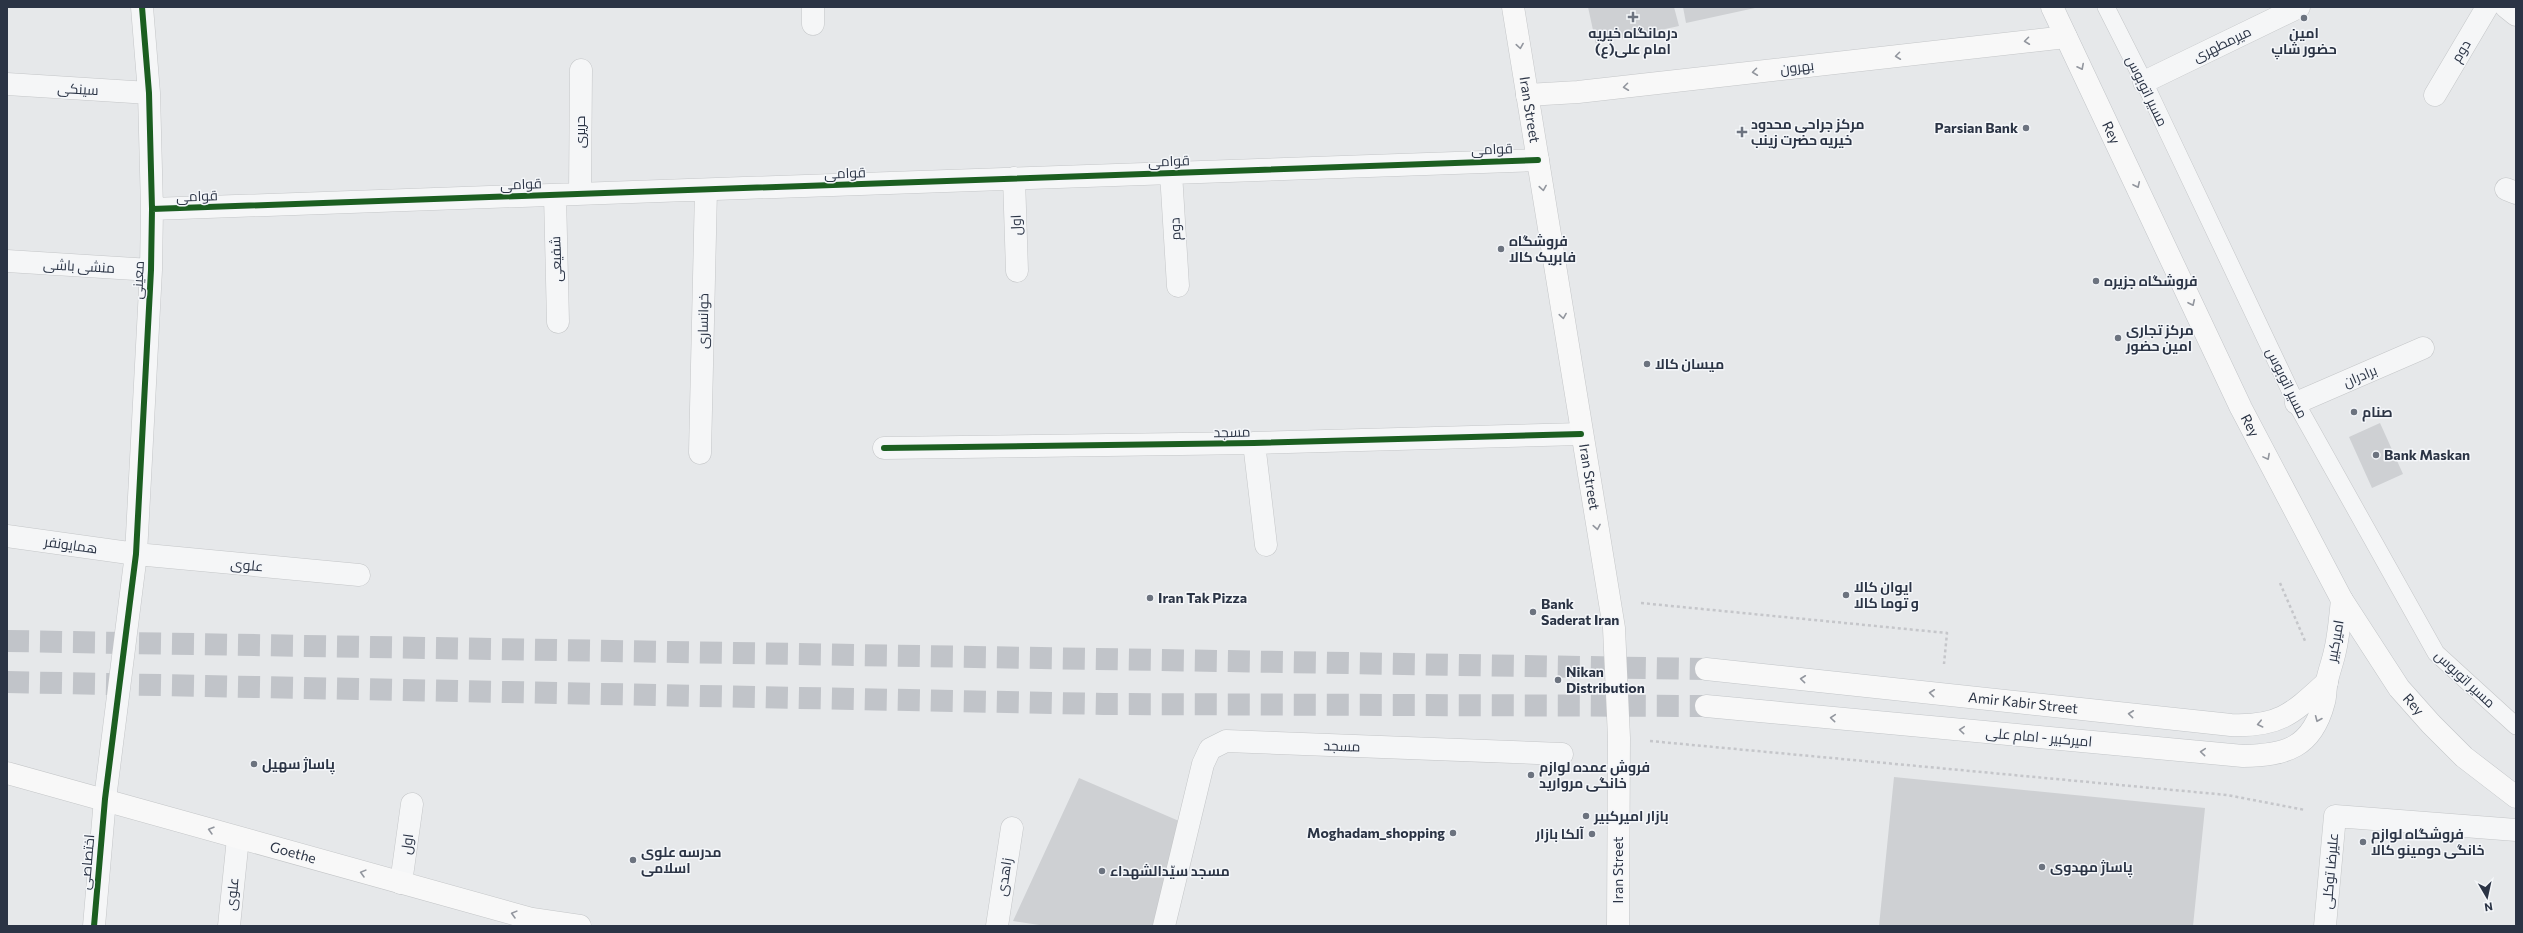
<svg xmlns="http://www.w3.org/2000/svg" width="2523" height="933" viewBox="0 0 2523 933" font-family="Commissioner,Cairo,sans-serif">
<rect width="100%" height="100%" fill="#e6e8ea"/>
<path fill="#ced0d3" d="M1588,7H1674L1679,26L1596,44Z
M1683,7H1755V8L1686,23Z
M2380,423L2403,474L2372,488L2349,437Z
M1894,777L2205,808L2193,926H1879Z
M1079,778L1179,821L1157,926H1046L1013,921Z"/>
<g fill="none" stroke-linecap="round" stroke-linejoin="round">
<path stroke="#c1c4c9" stroke-width="22" stroke-dasharray="22 11" stroke-linecap="butt" d="M7,641L1706,669
M7,682L1104,704L1706,706"/>
<g stroke="#c4c6c8" stroke-width="18">
<path id="lane" d="M2106,7L2144,82L2296,403L2436,653L2516,726"/>
</g>
<g stroke="#c4c6c8" stroke-width="23">
<path id="street" d="M813,7V24
M2506,7L2516,15
M2144,82L2299,7
M7,84L149,93
M2435,95L2487,7
M1171,173L1178,286
M1014,178L1017,271
M2506,189L2516,193
M580,194L581,70
M555,195L558,322
M152,209L1538,160
M7,261L151,270
M2296,403L2423,348
M1254,443L1266,545
M884,448L1254,443L1581,434
M700,453L706,190
M7,536L136,554L359,575
M401,883L412,804
M94,926L105,799L136,554L151,270L152,209L149,93L142,7
M229,926L238,838
M997,926L1012,828
M1164,926L1203,764L1210,749L1226,741L1562,754
M2325,926L2335,816L2516,830"/>
</g>
<g stroke="#c4c6c8" stroke-width="23">
<g id="secondary">
<path id="s1" d="M1513,7L1614,628L1619,738L1618,926"/>
<path d="M1527,95L1578,92L2066,37"/>
<path id="s2" d="M7,773L532,919L580,926"/>
</g>
</g>
<g stroke="#c2c5c8" stroke-width="23">
<g id="primary">
<path id="s3" d="M2052,7L2241,408L2342,600L2399,688L2431,724L2464,757L2516,797"/>
<path id="s4" d="M1706,669L2231,725C2280,727 2293,713 2327,682"/>
<path d="M1706,706L2243,756C2286,755 2312,748 2324,702C2326,695 2325,688 2327,681C2329,671 2333,661 2335,651C2339,635 2340,617 2342,600"/>
</g>
</g>
<path stroke="#c5c6ca" stroke-width="2.5" stroke-dasharray="3 3" stroke-linecap="butt" d="M2280,583L2305,641
M1641,603L1947,633L1944,664
M1650,741L2227,795L2305,810"/>
<use href="#lane" stroke="#f5f6f7" stroke-width="17"/>
<use href="#street" stroke="#f5f6f7" stroke-width="22"/>
<use href="#secondary" stroke="#f8f8f8" stroke-width="22"/>
<use href="#primary" stroke="#f8f8f8" stroke-width="22"/>
<g stroke="#f4f6f9" stroke-width="8">
<path id="cycleway" d="M152,209L1538,160
M884,448L1254,443L1581,434
M94,926L105,799L136,554L151,270L152,209L149,93L142,7"/>
</g>
<use href="#cycleway" stroke="#1b5e20" stroke-width="6"/>
</g>
<defs><path id="oneway-chevron" d="M-2-3.5L2.5 0L-2 3.5" fill="none" stroke-width="1.6" stroke-linecap="round" stroke-linejoin="round"/></defs>
<g stroke="#92969e">
<use href="#oneway-chevron" transform="translate(2027 41) rotate(173)"/>
<use href="#oneway-chevron" transform="translate(1520 46) rotate(81)"/>
<use href="#oneway-chevron" transform="translate(1898 56) rotate(173)"/>
<use href="#oneway-chevron" transform="translate(2081 67) rotate(63)"/>
<use href="#oneway-chevron" transform="translate(1755 72) rotate(173)"/>
<use href="#oneway-chevron" transform="translate(1626 87) rotate(173)"/>
<use href="#oneway-chevron" transform="translate(2137 185) rotate(65)"/>
<use href="#oneway-chevron" transform="translate(1543 188) rotate(81)"/>
<use href="#oneway-chevron" transform="translate(2192 303) rotate(65)"/>
<use href="#oneway-chevron" transform="translate(1563 316) rotate(81)"/>
<use href="#oneway-chevron" transform="translate(2267 457) rotate(62)"/>
<use href="#oneway-chevron" transform="translate(1597 527) rotate(80)"/>
<use href="#oneway-chevron" transform="translate(1803 679) rotate(-174)"/>
<use href="#oneway-chevron" transform="translate(1932 693) rotate(-174)"/>
<use href="#oneway-chevron" transform="translate(2131 714) rotate(-174)"/>
<use href="#oneway-chevron" transform="translate(1833 718) rotate(-175)"/>
<use href="#oneway-chevron" transform="translate(2318 719) rotate(113)"/>
<use href="#oneway-chevron" transform="translate(2260 724) rotate(167)"/>
<use href="#oneway-chevron" transform="translate(1962 730) rotate(-175)"/>
<use href="#oneway-chevron" transform="translate(2203 752) rotate(-175)"/>
<use href="#oneway-chevron" transform="translate(211 830) rotate(-164)"/>
<use href="#oneway-chevron" transform="translate(363 873) rotate(-165)"/>
<use href="#oneway-chevron" transform="translate(514 914) rotate(-165)"/>
</g>
<g fill="#6c737f" stroke="#f4f6f9" stroke-width="1.5">
<path d="M1631 11h4v4h4v4h-4v4h-4v-4h-4v-4h4z"/>
<circle cx="2304" cy="18" r="4"/>
<circle cx="2026" cy="128" r="4"/>
<path d="M1740 126h4v4h4v4h-4v4h-4v-4h-4v-4h4z"/>
<circle cx="1501" cy="249" r="4"/>
<circle cx="2096" cy="281" r="4"/>
<circle cx="2118" cy="338" r="4"/>
<circle cx="1647" cy="364" r="4"/>
<circle cx="2354" cy="412" r="4"/>
<circle cx="2376" cy="455" r="4"/>
<circle cx="1846" cy="595" r="4"/>
<circle cx="1150" cy="598" r="4"/>
<circle cx="1533" cy="612" r="4"/>
<circle cx="1558" cy="680" r="4"/>
<circle cx="254" cy="764" r="4"/>
<circle cx="1531" cy="775" r="4"/>
<circle cx="1586" cy="816" r="4"/>
<circle cx="1453" cy="833" r="4"/>
<circle cx="1592" cy="834" r="4"/>
<circle cx="2363" cy="842" r="4"/>
<circle cx="633" cy="860" r="4"/>
<circle cx="2042" cy="867" r="4"/>
<circle cx="1102" cy="871" r="4"/>
</g>
<g text-anchor="middle" stroke-width="3" stroke-linejoin="round" paint-order="stroke">
<g font-size="14" font-weight="bold" fill="#2b3445" stroke="#f4f6f9" text-anchor="start">
<text x="1633" y="38" text-anchor="middle">درمانگاه خیریه<tspan x="1633" dy="16">امام علی(ع)</tspan></text>
<text x="2304" y="38" text-anchor="middle">امین<tspan x="2304" dy="16">حضور شاپ</tspan></text>
<text x="1751" y="129">مرکز جراحی محدود<tspan x="1751" dy="16">خیریه حضرت زینب</tspan></text>
<text x="2018" y="133" text-anchor="end">Parsian Bank</text>
<text x="1509" y="246">فروشگاه<tspan x="1509" dy="16">فابریک کالا</tspan></text>
<text x="2104" y="286">فروشگاه جزیره</text>
<text x="2126" y="335">مرکز تجاری<tspan x="2126" dy="16">امین حضور</tspan></text>
<text x="1655" y="369">میسان کالا</text>
<text x="2362" y="417">صنام</text>
<text x="2384" y="460">Bank Maskan</text>
<text x="1854" y="592">ایوان کالا<tspan x="1854" dy="16">و توما کالا</tspan></text>
<text x="1158" y="603">Iran Tak Pizza</text>
<text x="1541" y="609">Bank<tspan x="1541" dy="16">Saderat Iran</tspan></text>
<text x="1566" y="677">Nikan<tspan x="1566" dy="16">Distribution</tspan></text>
<text x="262" y="769">پاساژ سهیل</text>
<text x="1539" y="772">فروش عمده لوازم<tspan x="1539" dy="16">خانگی مروارید</tspan></text>
<text x="1594" y="821">بازار امیرکبیر</text>
<text x="1445" y="838" text-anchor="end">Moghadam_shopping</text>
<text x="1584" y="839" text-anchor="end">آلکا بازار</text>
<text x="2371" y="839">فروشگاه لوازم<tspan x="2371" dy="16">خانگی دومینو کالا</tspan></text>
<text x="641" y="857">مدرسه علوی<tspan x="641" dy="16">اسلامی</tspan></text>
<text x="2050" y="872">پاساژ مهدوی</text>
<text x="1110" y="876">مسجد سیّدالشهداء</text>
</g>
<g font-size="14" fill="#2b3445" stroke="#f4f6f9">
<text transform="translate(2222 44) rotate(-26)" y="5">میرمطهری</text>
<text transform="translate(2461 51) rotate(-59)" y="5">دوم</text>
<text transform="translate(1797 67) rotate(-7)" y="5">بهرون</text>
<text transform="translate(78 89) rotate(3)" y="5">سینکی</text>
<text transform="translate(2147 91) rotate(64)" y="5">مسیر اتوبوس</text>
<text dy="5" stroke="none"><textPath href="#s1" startOffset="104">Iran Street</textPath></text>
<text transform="translate(580 132) rotate(-90)" y="5">حریری</text>
<text dy="5" stroke="none"><textPath href="#s3" startOffset="139">Rey</textPath></text>
<text transform="translate(1492 149) rotate(-2)" y="5">قوامی</text>
<text transform="translate(1169 161) rotate(-2)" y="5">قوامی</text>
<text transform="translate(845 173) rotate(-2)" y="5">قوامی</text>
<text transform="translate(521 184) rotate(-2)" y="5">قوامی</text>
<text transform="translate(197 196) rotate(-2)" y="5">قوامی</text>
<text transform="translate(1016 225) rotate(-92)" y="5">اول</text>
<text transform="translate(1175 229) rotate(-93)" y="5">دوم</text>
<text transform="translate(556 259) rotate(-92)" y="5">شفیعی</text>
<text transform="translate(79 266) rotate(3)" y="5">منشی باشی</text>
<text transform="translate(138 280) rotate(-87)" y="5">معینی</text>
<text transform="translate(703 321) rotate(-89)" y="5">خوانساری</text>
<text transform="translate(2360 376) rotate(-23)" y="5">برادران</text>
<text transform="translate(2287 383) rotate(64)" y="5">مسیر اتوبوس</text>
<text dy="5" stroke="none"><textPath href="#s3" startOffset="463">Rey</textPath></text>
<text transform="translate(1232 432) rotate(-1)" y="5">مسجد</text>
<text dy="5" stroke="none"><textPath href="#s1" startOffset="476">Iran Street</textPath></text>
<text transform="translate(71 545) rotate(8)" y="5">همایونفر</text>
<text transform="translate(247 565) rotate(5)" y="5">علوی</text>
<text transform="translate(2335 641) rotate(-80)" y="5">امیرکبیر</text>
<text transform="translate(2465 679) rotate(43)" y="5">مسیر اتوبوس</text>
<text dy="5" stroke="none"><textPath href="#s4" startOffset="319">Amir Kabir Street</textPath></text>
<text dy="5" stroke="none"><textPath href="#s3" startOffset="787">Rey</textPath></text>
<text transform="translate(2039 737) rotate(5)" y="5">امیرکبیر - امام علی</text>
<text transform="translate(1342 746) rotate(2)" y="5">مسجد</text>
<text transform="translate(407 844) rotate(-82)" y="5">اول</text>
<text dy="5" stroke="none"><textPath href="#s2" startOffset="297">Goethe</textPath></text>
<text transform="translate(87 862) rotate(-85)" y="5">اختصاصی</text>
<text transform="translate(1618 870) rotate(-90)" y="5">Iran Street</text>
<text transform="translate(2330 871) rotate(-85)" y="5">علیرضا توکلی</text>
<text transform="translate(1004 877) rotate(-81)" y="5">زاهدی</text>
<text transform="translate(232 894) rotate(-84)" y="5">علوی</text>
</g>
</g>
<rect width="2523" height="933" fill="none" stroke="#2b3445" stroke-width="16"/>
<g transform="translate(2487 897) rotate(171)" stroke="#f4f6f9" stroke-width="3" paint-order="stroke">
<path d="M0-3L7 15L0 10L-7 15Z" fill="#2b3445"/>
<text y="-6" font-size="11" font-weight="bold" text-anchor="middle" fill="#2b3445">N</text>
</g>
</svg>
